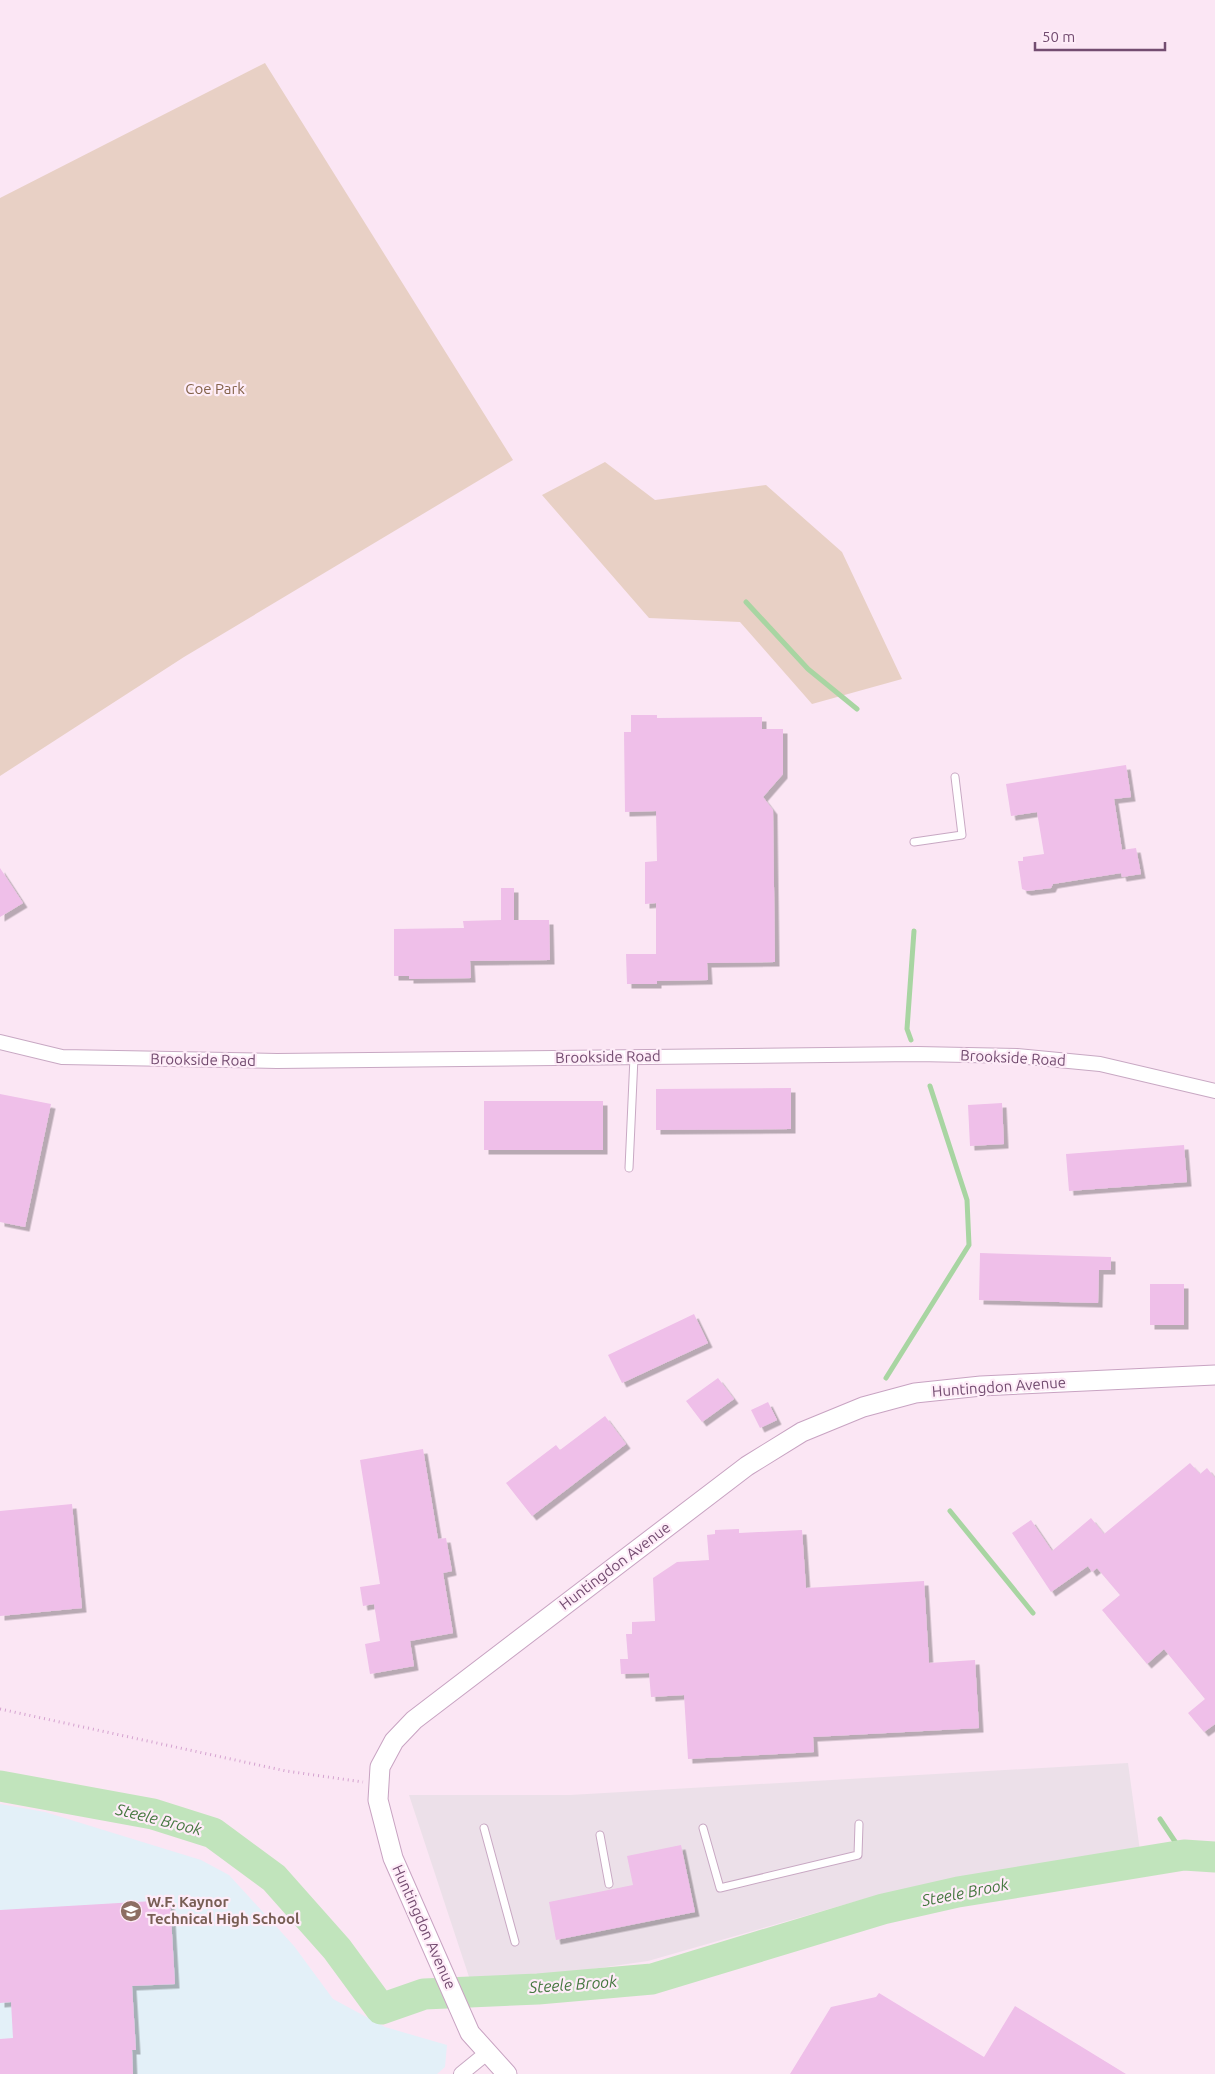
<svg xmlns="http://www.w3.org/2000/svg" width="1215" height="2074" viewBox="0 0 1215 2074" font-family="Ubuntu,sans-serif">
<defs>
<filter id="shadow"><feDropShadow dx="4.5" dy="4.5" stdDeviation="0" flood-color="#0004"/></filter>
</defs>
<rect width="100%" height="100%" fill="#fbe6f4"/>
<path fill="#ece0e9" d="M1128,1763L1140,1851L864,1899L648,1961L472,1986L409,1795H570Z"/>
<path fill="#e3f0f8" d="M0,1804L45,1812L201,1860L229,1875L294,1946L333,1999L385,2027L447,2045L445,2067L437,2074H0Z"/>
<path fill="#e8d0c5" d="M265,63L513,460L184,657L0,776V198Z
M605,462L655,500L766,485L842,552L902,679L812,704L740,622L649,618L542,495Z"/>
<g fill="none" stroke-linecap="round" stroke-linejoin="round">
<path stroke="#a8d5a2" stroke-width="5" d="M746,602L808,669L857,709
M911,1040L907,1029L914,931
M886,1378L969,1245L967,1200L930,1086
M950,1511L1033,1613
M1160,1819L1184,1855"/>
<path stroke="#c1e4bc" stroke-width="31" d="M0,1786L153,1814L213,1833L274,1878L337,1949L381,2009L424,1994L538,1989L652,1979L883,1909L958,1892L1184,1855L1215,1857"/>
</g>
<path fill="#efbfe9" filter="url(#shadow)" d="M631,715H657V718L762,717V729H783V774L763,797L773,810L775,962L707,963L708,980L657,981V984H627L626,954H656V903L645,904V862L657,861L656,811L625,812L624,732H631Z
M1126,765L1131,797L1114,799L1122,850L1136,848L1141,874L1122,877L1121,873L1053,884L1051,888L1027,891L1022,889L1018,861H1023V857L1044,854L1037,812L1011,816L1006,784Z
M0,868L23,903L0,917Z
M501,888H514V920H549L550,960L470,961L471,978L409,979V976H394V929L464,928L463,921L501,920Z
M791,1088V1129L656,1130V1089Z
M0,1094L51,1104L25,1227L0,1222Z
M484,1101H603V1150H484Z
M1002,1103L1004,1144L970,1146L968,1105Z
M1184,1145L1187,1182L1069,1191L1066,1154Z
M980,1253L1111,1257V1270H1099L1098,1303L979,1300Z
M1150,1284H1184V1325H1150Z
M694,1314L708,1343L622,1383L608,1355Z
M718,1378L734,1399L702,1422L686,1401Z
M768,1402L777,1420L760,1428L751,1410Z
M605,1416L626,1444L532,1516L506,1483L556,1445L560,1450Z
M423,1449L438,1539L446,1538L452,1571L443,1573L453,1633L410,1641L414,1666L370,1674L365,1644L380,1641L374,1604L363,1606L360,1587L380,1584L360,1460Z
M1190,1463L1200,1474L1207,1468L1215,1478V1724L1204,1732L1188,1713L1205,1699L1164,1649L1147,1664L1102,1610L1120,1595L1097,1568L1092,1572L1088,1566L1051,1592L1012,1533L1031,1520L1052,1551L1091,1518L1104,1534Z
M72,1504L82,1608L0,1616V1511Z
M739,1529V1533L802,1530L806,1588L924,1581L929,1663L975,1660L979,1728L813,1737L814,1752L688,1759L684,1695L651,1697L649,1673L621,1674L620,1659H628L626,1634H632V1622L655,1621L653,1578L677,1562L709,1560L707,1535L715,1534V1530Z
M681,1845L695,1912L556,1940L549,1902L633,1885L627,1856Z
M170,1900L175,1984L132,1986L136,2050H132L133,2074H0V2039L13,2038L11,2002L0,2003V1910Z
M879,1993L984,2057L1015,2006L1126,2074H790L831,2007L876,1997Z"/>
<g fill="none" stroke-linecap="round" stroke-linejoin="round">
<g stroke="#c8a8c3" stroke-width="9">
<path id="lane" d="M914,842L962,835L955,777
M629,1168L634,1057
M484,1828L515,1942
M703,1828L720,1888L858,1855L859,1824
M600,1835L609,1884"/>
</g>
<g stroke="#c8a8c3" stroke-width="16">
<path id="street" d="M0,1042L62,1057L277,1061L917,1054L1017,1056L1100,1064L1215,1091
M461,2074L488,2052"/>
</g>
<g stroke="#c8a3c2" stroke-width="21">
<path id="secondary" d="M507,2074L470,2033L393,1858L378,1800L380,1767L394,1741L414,1720L747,1466L802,1432L863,1407L915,1393L981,1386L1215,1375"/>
</g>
<path stroke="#d4a2cf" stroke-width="3" stroke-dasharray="1 4" stroke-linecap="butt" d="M0,1709L286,1771L363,1782"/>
<use href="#lane" stroke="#fff" stroke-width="7"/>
<use href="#street" stroke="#fff" stroke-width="14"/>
<use href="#secondary" stroke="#fff" stroke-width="19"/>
</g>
<defs>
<g id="school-disc" transform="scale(1.125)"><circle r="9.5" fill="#8d6e63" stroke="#feecf8"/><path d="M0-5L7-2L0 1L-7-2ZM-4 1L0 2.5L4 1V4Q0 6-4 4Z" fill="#fff"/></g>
</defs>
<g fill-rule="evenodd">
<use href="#school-disc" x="131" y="1911"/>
</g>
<g text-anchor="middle" stroke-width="4.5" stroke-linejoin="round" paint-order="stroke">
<g font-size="15" fill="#84634a" stroke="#feecf8">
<text x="215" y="394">Coe Park</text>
</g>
<g font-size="15" fill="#734c70" stroke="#feecf8">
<text transform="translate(608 1057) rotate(-1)" y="5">Brookside Road</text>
<text transform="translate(1013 1058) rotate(3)" y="5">Brookside Road</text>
<text transform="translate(203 1060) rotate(1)" y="5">Brookside Road</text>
<text transform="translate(999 1387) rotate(-4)" y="5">Huntingdon Avenue</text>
<text transform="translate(615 1566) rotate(-37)" y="5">Huntingdon Avenue</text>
<text transform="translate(424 1927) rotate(66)" y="5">Huntingdon Avenue</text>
</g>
<g font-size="15" font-weight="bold" fill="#785e54" stroke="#feecf8" text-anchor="start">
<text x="147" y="1907">W.F. Kaynor<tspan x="147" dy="17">Technical High School</tspan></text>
</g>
<g font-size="16" font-style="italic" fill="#467840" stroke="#feecf8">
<text transform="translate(159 1819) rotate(14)" y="6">Steele Brook</text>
<text transform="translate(965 1892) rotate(-11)" y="6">Steele Brook</text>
<text transform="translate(573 1984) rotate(-4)" y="6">Steele Brook</text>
</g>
</g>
<path d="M1035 42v8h130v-8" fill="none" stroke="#734c70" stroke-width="2.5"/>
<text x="1042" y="42" font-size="15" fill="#734c70" stroke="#feecf8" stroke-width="4" paint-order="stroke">50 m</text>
</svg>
